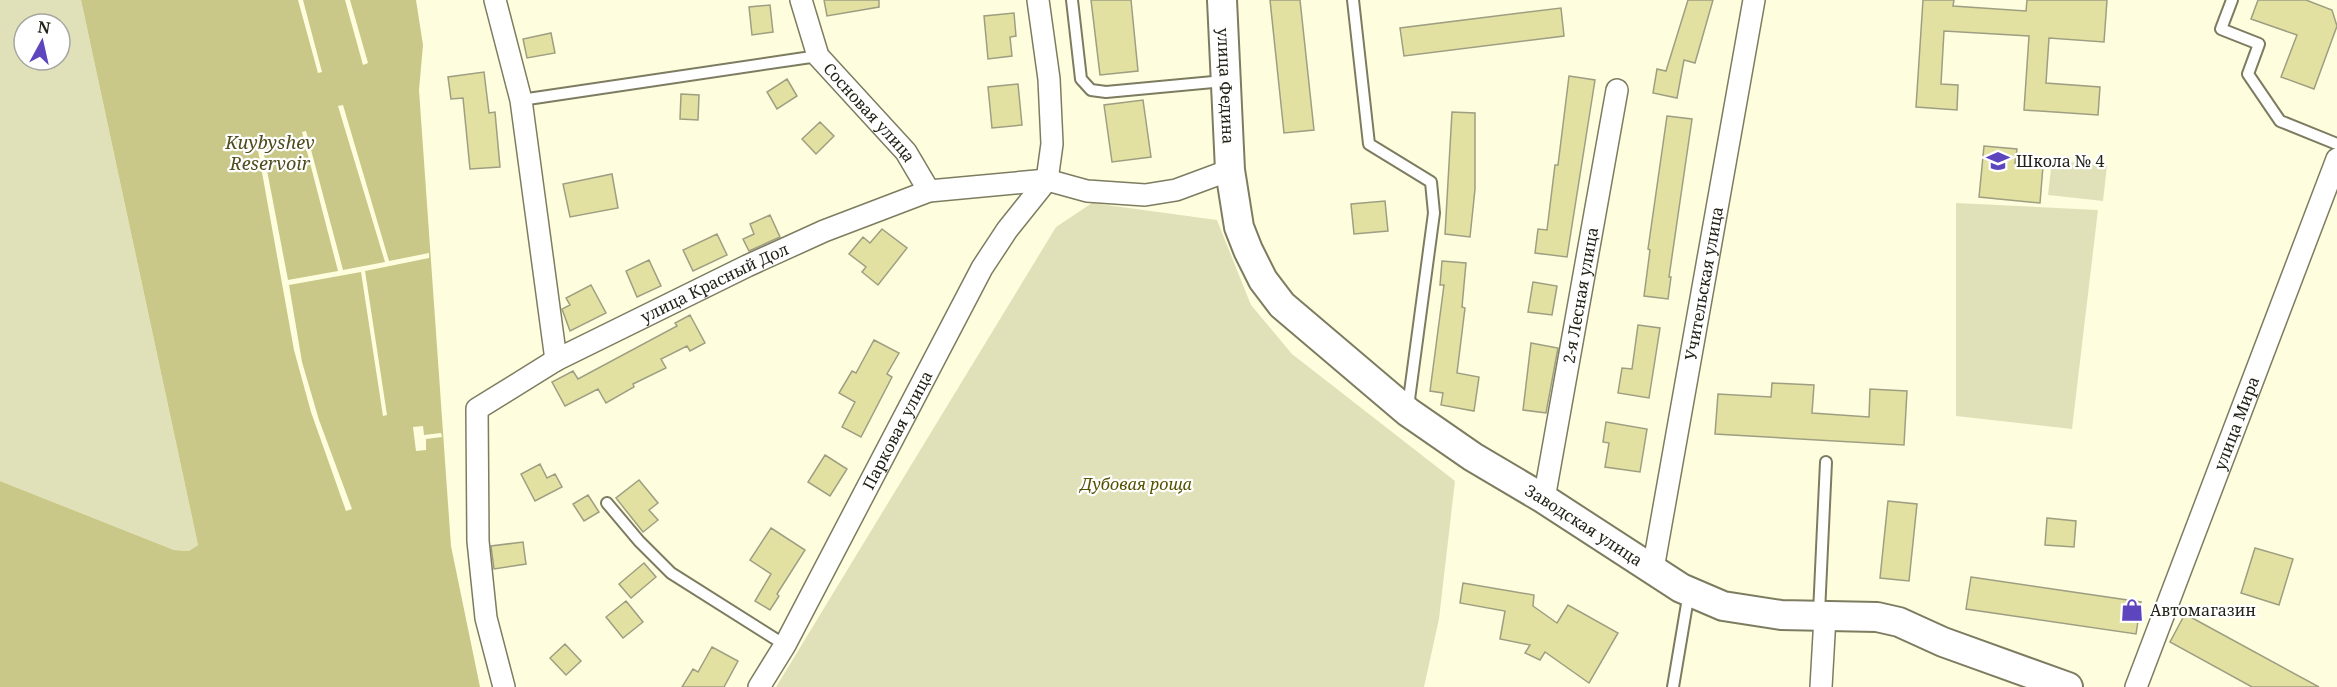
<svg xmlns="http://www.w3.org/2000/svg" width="2337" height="687" viewBox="0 0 2337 687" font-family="'Noto Serif',serif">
<rect width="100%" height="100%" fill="#fefedf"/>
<path fill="#e1e1b9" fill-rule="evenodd" d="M0,0H81L198,545L189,551L174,550L0,481ZM24,24H60V60H24Z
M2052,160L2107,166L2103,201L2048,195Z
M1092,203L1217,220L1251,305L1292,354L1455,481L1439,619L1424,687H776L1056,227Z
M1956,203L2098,210L2072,429L1956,416Z"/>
<path fill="#c9c888" d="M81,0H416L423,45L419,90L451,546L480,687H0V481L174,550L189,551L198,545Z"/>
<path fill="#fefedf" d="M298,0H303L322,72L318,73Z
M345,0H350L368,63L363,65Z
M343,105L389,261L429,253V258L365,271L387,415L383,416L361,272L289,285L302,362L319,420L352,509L346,511L311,412L294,350L256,139H261L288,280L338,271L302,132L306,131L343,270L385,262L338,106Z
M423,426L424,435L441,433L442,437L426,439V450L416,451L413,427Z"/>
<path fill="#e3e1a1" stroke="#9e9e82" stroke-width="1.5" d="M824,0H879V7L827,16Z
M1091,0H1131L1138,71L1100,75Z
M1270,0H1300L1314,130L1284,133Z
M1688,0H1713L1695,63L1684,60L1677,98L1653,93L1657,69L1666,71Z
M1923,0H1954L1953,6L2026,11L2027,0H2107L2104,42L2049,38L2046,83L2100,87L2098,115L2024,110L2029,36L1944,31L1941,84L1958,85L1957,110L1916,107Z
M2258,0H2306L2332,10L2337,26L2314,89L2281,77L2297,35L2251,19Z
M770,5L773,32L752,35L749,7Z
M1561,8L1564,36L1404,56L1400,28Z
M1014,13L1016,36L1010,37L1012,56L988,59L984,16Z
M551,33L555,53L527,58L523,39Z
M484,72L489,113L495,112L500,167L470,169L463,98L451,99L448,77Z
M1569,76L1595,80L1567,257L1535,253L1538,229L1547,230L1555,165H1558Z
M787,79L797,96L777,109L767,92Z
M1018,84L1022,125L992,128L988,87Z
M681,94L699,95L698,120L680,119Z
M1143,100L1151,157L1112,162L1104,105Z
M1452,112L1475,113V189L1470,237L1445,234Z
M1667,116L1692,119L1669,277H1671L1668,299L1644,296L1650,250L1648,249Z
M820,122L834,136L816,154L802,139Z
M1984,146L2017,149L2015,163L2043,166L2040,203L1979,197Z
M612,174L618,208L570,217L563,184Z
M1385,201L1388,231L1354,234L1351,204Z
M770,215L780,237L749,251L743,239L754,234L750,224Z
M882,229L907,248L878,285L862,272L866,267L849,254L863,237L870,243Z
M717,234L727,255L693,271L683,250Z
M649,260L661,286L637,297L626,271Z
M1442,261L1466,263L1462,307L1465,308L1457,373L1479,377L1474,411L1441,405L1443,393L1430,391L1444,285H1440Z
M1533,282L1557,286L1552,315L1528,312Z
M591,285L606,313L570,331L562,309L570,305L566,298Z
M690,315L705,343L690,351L687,346L661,359L666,368L633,384L634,387L606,403L598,389L565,406L552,382L573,371L578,379L677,326L675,323Z
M1638,325L1660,328L1649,398L1618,393L1622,368L1632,369Z
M874,340L899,353L887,374L892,377L861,437L842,427L855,402L839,393L852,371L856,373Z
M1531,343L1558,348L1546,413L1523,410Z
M1772,383L1814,385L1812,413L1869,417L1870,389L1907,391L1904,445L1715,434L1718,394L1771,397Z
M1606,422L1647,429L1640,472L1605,467L1609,443L1603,442Z
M825,455L847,469L830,496L808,482Z
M540,464L547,478L555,474L562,487L535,501L521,474Z
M639,480L658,503L649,510L658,520L643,532L616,498Z
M588,495L599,512L584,521L573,504Z
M1888,501L1917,504L1909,581L1880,578Z
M2047,518L2076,521L2074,547L2045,545Z
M771,528L805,550L777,594L779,596L770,610L755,601L771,574L750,560Z
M523,542L526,564L494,569L491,546Z
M2255,548L2293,559L2279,605L2241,593Z
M644,563L656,577L631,598L619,584Z
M1971,577L2141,602L2136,634L1966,609Z
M1463,583L1534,595L1533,606L1557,623L1568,605L1618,633L1589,683L1545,652L1540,660L1525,653L1530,645L1500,639L1505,611L1460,603Z
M626,601L643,622L623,638L606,617Z
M2185,614L2319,687H2252L2170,642Z
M565,644L581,661L566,675L550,658Z
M712,647L738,661L724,687H682L693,669L698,672Z"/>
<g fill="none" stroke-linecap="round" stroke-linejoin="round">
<g stroke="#7d7c61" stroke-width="14">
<path id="lane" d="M1072,0L1081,79L1091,90L1106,92L1224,81
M1353,0L1369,144L1431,182L1434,213L1408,407
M2232,0L2221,29L2259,44L2248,74L2280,121L2337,144
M521,100L818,56
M607,503L639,541L671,573L785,645
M1819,613L1826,462
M1673,687L1689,592"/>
</g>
<g stroke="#7d7c61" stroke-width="24">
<g id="street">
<path id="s1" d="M495,0L521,100L556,360L747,266L824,231L929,191L1047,180L1087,191L1145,195L1176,190L1230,170"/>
<path id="s2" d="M801,0L818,56L906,152L929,191"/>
<path id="s3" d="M1544,499L1617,90"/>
<path id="s4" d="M1653,569L1754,0"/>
<path d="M504,687L486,618L478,541L477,409L556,360"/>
<path id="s5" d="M759,687L785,645L982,268L1007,230L1047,180L1052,144L1049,79L1038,0"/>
<path d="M1821,687L1825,617"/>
<path id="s6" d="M2136,687L2337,159"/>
</g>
</g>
<g stroke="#7d7c61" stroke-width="32">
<g id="secondary">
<path id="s7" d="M1222,0L1230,170L1239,227L1248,250L1263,280L1282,305L1408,412L1473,457L1544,499L1681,588L1723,606L1781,615L1877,617L1899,622L1943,642L2068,687"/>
</g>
</g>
<use href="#lane" stroke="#fff" stroke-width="10"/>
<use href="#street" stroke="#fff" stroke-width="21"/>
<use href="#secondary" stroke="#fff" stroke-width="28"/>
</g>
<defs>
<g id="school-bare" transform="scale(1.8)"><path d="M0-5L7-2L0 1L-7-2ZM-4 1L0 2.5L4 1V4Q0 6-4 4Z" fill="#5d45bd" stroke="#fff" stroke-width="2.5" paint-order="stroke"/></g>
<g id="shop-bare" transform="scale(1.8)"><path d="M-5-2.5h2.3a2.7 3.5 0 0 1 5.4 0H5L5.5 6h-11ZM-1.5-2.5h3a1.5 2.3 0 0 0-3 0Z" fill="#5d45bd" stroke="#fff" stroke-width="2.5" paint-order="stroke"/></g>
</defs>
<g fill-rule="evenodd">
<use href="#school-bare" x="1998" y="161"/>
<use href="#shop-bare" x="2132" y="610"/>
</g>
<g text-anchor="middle" stroke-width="4.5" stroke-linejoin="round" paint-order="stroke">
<g font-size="16" fill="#222217" stroke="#fff">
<text dy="6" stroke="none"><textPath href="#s7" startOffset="86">улица Федина</textPath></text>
<text dy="6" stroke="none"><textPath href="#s2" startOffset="135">Сосновая улица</textPath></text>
<text dy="6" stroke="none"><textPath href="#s1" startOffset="542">улица Красный Дол</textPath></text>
<text dy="6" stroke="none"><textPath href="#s4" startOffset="290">Учительская улица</textPath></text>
<text dy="6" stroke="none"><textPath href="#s3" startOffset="207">2-я Лесная улица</textPath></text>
<text dy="6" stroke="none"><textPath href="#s6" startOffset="282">улица Мира</textPath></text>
<text dy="6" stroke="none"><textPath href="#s5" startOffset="292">Парковая улица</textPath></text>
<text dy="6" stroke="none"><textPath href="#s7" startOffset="692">Заводская улица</textPath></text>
</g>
<g font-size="16" fill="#222217" stroke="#fff" text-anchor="start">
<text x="2016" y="167">Школа № 4</text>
<text x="2150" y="616">Автомагазин</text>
</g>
<g font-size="16" font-style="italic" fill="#545100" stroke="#fff">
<text x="1136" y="490">Дубовая роща</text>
</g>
<g font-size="18" font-style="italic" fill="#4f4d1d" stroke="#fff">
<text x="270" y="149">Kuybyshev<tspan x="270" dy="21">Reservoir</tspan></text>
</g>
</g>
<g transform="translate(42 42) rotate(8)"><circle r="28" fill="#ffffff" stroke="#a7a7a2" stroke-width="1.5"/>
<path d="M0-4.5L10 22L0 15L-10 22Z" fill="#5d45bd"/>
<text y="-9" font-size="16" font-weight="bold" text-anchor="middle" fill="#222217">N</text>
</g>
</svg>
